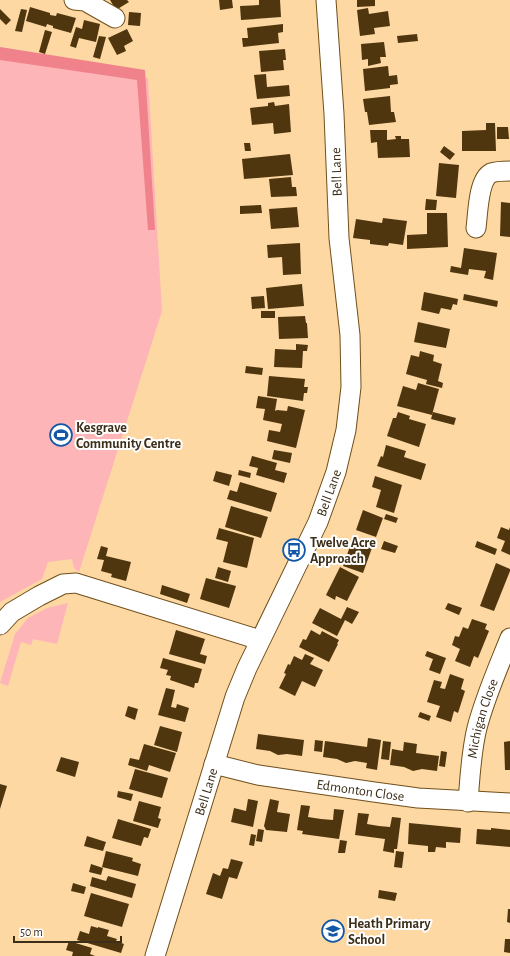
<svg xmlns="http://www.w3.org/2000/svg" width="510" height="956" viewBox="0 0 510 956" font-family="'Alegreya Sans',sans-serif">
<rect width="100%" height="100%" fill="#fdd8a3"/>
<path fill="#feb5b8" d="M0,58L148,78L162,311L79,572L74,568L72,559L48,562L42,579L0,602Z
M68,603L57,644L33,639L31,645L21,642L8,686L0,683L15,634L28,618L47,608Z"/>
<path fill="#f0828b" d="M0,47L145,70L155,230H148L137,80L0,60Z"/>
<path fill="#4f360f" d="M110,0H127L129,2L116,10Z
M219,0H232L233,8L220,10Z
M259,0H280L281,17L241,20L240,6L259,5Z
M357,0H375V6L357,7Z
M30,7L50,13V15L56,16L57,13L76,18L71,33L53,28V26L47,24L46,27L26,21Z
M368,8L369,14L388,11L390,26L374,28L375,34L360,36L357,10Z
M0,9L11,20L6,25L0,19Z
M21,9L27,10L22,32L15,31Z
M129,12L141,13L140,26L128,25Z
M84,20L100,24L96,42L79,38L76,48L70,46L76,27L82,29Z
M283,24V32L278,33L279,43L243,47L242,38H248L247,28Z
M127,29L133,41L124,46L126,51L117,55L108,38Z
M45,30L52,32L45,54L39,52Z
M417,34L418,41L398,43L397,36Z
M99,36L106,37L100,59L93,57Z
M384,42L386,57H380L381,63L368,66V59L362,60L361,44Z
M285,49L286,60H283L284,70L261,72L259,51Z
M388,66L389,76L397,75L398,84L390,85V88L365,91L363,69Z
M266,74L267,87L289,85L290,96L257,99L254,75Z
M390,96L391,112H394L396,122L369,125L367,112H365L363,99Z
M274,102L275,106L289,104L291,132L274,134L273,123L252,125L250,108L268,106V103Z
M486,123H495L496,151H462V131L486,130Z
M497,127H508L509,139H497Z
M370,130H387V140L396,139L395,136H401V139H409L410,157L378,158L377,142L371,143Z
M244,143H250L251,151H245Z
M444,146L455,154L450,160L440,152Z
M290,154L293,175L244,179L242,159Z
M439,163L459,165L456,198L436,196Z
M291,177L292,187H296L297,196L271,197L269,179Z
M426,199L437,200L436,210H425Z
M501,202L510,203V237L500,236Z
M261,205L262,213L240,214V206Z
M297,207L299,227L271,229L269,209Z
M427,213H447L448,247L407,249V235L427,234Z
M383,218L407,221L403,245L389,243L388,246L370,244V240L353,238L356,219L382,223Z
M300,243L301,274L283,275L282,257L268,258L267,245Z
M464,248L497,253L493,280L484,278L486,271L469,269L468,275L450,272L451,266L461,268Z
M302,284L304,306L268,309L266,288Z
M424,292L458,299L457,305L453,304L451,310L441,308L439,314L421,310Z
M464,294L498,301L497,307L463,300Z
M264,296L265,308L252,309L251,297Z
M261,311H275V318H261Z
M305,316L306,323H307L308,338L279,339L278,317Z
M418,322L450,329L446,348L414,342Z
M296,344L308,345L307,351H303L302,368L274,367L275,349L296,350Z
M420,351L434,355L433,361L442,364L438,381L443,383L442,388L426,384L427,380L406,374L411,355L419,357Z
M246,366L263,368L262,375L245,373Z
M269,376L305,379L304,387H308L307,393H304L303,401L267,396Z
M418,383L439,389L432,415L397,406L403,386L416,390Z
M258,396L277,399L275,411L277,410L287,411L288,406L305,410L296,448L267,441L269,430L280,432L282,424L263,420L265,409L256,408Z
M398,412L410,416L409,419L426,424L419,447L387,436L393,418H396Z
M433,412L456,418L454,425L431,419Z
M386,445L406,451L404,457L426,464L421,480L377,466L381,456L383,457Z
M274,450L292,453L290,463L272,459Z
M252,456L277,463L275,470L287,473L284,483L256,475L258,468L249,466Z
M239,470L251,473L250,478L238,475Z
M216,471L232,475L229,486L213,481Z
M375,476L402,485L394,513L376,507L381,490L372,487Z
M240,482L277,493L271,512L227,499L230,490L237,492Z
M231,506L268,517L261,538L225,527Z
M363,510L383,518L376,537L356,530Z
M386,514L398,518L396,523L384,519Z
M501,527L509,530L510,527V555L501,551L505,541L497,538Z
M219,528L254,538L247,568L223,562L228,542L216,539Z
M353,538L373,545L363,573L343,566Z
M384,541L398,546L395,553L381,549Z
M477,541L497,549L495,555L475,547Z
M101,546L108,548L106,556L131,562L126,581L111,577L112,574L101,571L104,560L97,559Z
M496,563L510,569V571L494,611L480,606Z
M218,567L231,571L228,582L215,578Z
M340,567L359,577L347,601L336,596L335,600L326,595Z
M206,578L236,586L229,608L200,599Z
M162,585L190,594L187,603L160,594Z
M448,603L462,608L459,615L445,609Z
M347,607L359,612L352,624L345,620L337,636L312,623L320,608L341,619Z
M472,619L487,624L485,629L489,631L478,658L474,656L470,667L455,661L460,649L452,645L455,636L459,637L463,627L468,629Z
M176,630L205,639L200,654L207,656L205,664L169,654Z
M311,630L320,635L322,631L339,640L337,644H338L329,662L299,647L303,639L306,640Z
M427,651L446,658L440,674L429,670L433,659L425,656Z
M305,654L314,658L310,664L323,670L315,687L302,681L295,696L279,688L286,674L284,673L288,664L290,665L294,656L302,660Z
M163,658L202,669L198,683H195L194,688L170,680L171,676L166,675L168,670L160,668Z
M450,674L464,679L461,689L465,691L458,713L454,711L451,722L436,717L440,706L427,702L434,680L442,682L440,688L445,689Z
M166,688L175,690L171,707L176,708L177,704L189,708L185,722L158,715Z
M128,706L138,709L135,720L125,716Z
M420,712L431,716L429,721L418,717Z
M160,726L182,732L177,752L154,745Z
M258,734L304,740L302,756L287,754L278,755L270,751L256,749Z
M368,738L381,740L377,770L366,768L367,763L355,761L346,763L337,759L323,757L325,741L367,747Z
M315,740L323,741L322,752L314,751Z
M383,741L391,742L389,760L381,759Z
M510,741V770H505L504,742Z
M404,742L417,744L416,753L439,756L437,771L422,769L413,771L404,767L390,765L392,749L403,751Z
M144,744L176,753L170,772L149,765L147,771L128,765L130,758L139,760Z
M441,751L447,752L445,767L439,766Z
M61,757L79,762L75,777L56,771Z
M135,769L168,778L162,798L129,789Z
M0,784L7,786L0,809Z
M118,791L133,794L131,801L117,797Z
M248,799L258,801L253,827L231,822L234,808L246,811Z
M270,799L279,801L277,812L290,814L287,832L266,830L264,826Z
M139,801L161,807L158,818L161,819L158,828L133,821Z
M301,805L310,806L308,817L321,819L333,820L334,809L344,810L339,839L302,834L303,831L297,830Z
M358,813L369,814L367,824L379,826L390,827L392,817L401,818L397,849H394V853L383,851L385,839L355,835Z
M118,819L151,829L148,838L144,837L141,846L112,838Z
M409,823L461,828L460,843L446,842V848L436,847L435,852H428V846L408,844Z
M491,828L510,830V847L476,844L477,829L491,830Z
M258,829L264,830L262,842L256,841Z
M251,834L256,835L254,846L249,845Z
M87,836L106,842L103,851L84,846Z
M340,840L347,841L345,853H338Z
M106,851L133,858L132,861L141,864L138,876L102,867Z
M396,851L404,852L402,868L394,867Z
M231,859L243,862L237,879L229,877L222,899L206,894L213,873L220,876L223,868L228,869Z
M91,864L103,868L101,875L89,872Z
M108,876L136,884L132,898L90,886L92,877L106,881Z
M73,883L86,887L84,894L71,891Z
M379,890L397,893L395,901L378,898Z
M91,893L129,904L122,927L84,916Z
M508,909H510V923L507,922Z
M91,926L98,928V927L109,930L107,936L117,939L116,941L124,944L121,953L77,940L80,931L89,934Z
M505,939H510V953L504,952Z
M69,941L92,948L90,954L95,956H72L73,952L66,950Z"/>
<g fill="none" stroke-linecap="round" stroke-linejoin="round">
<g stroke="#6f4f1b" stroke-width="21">
<g id="minor">
<path d="M74,0L85,1L115,18"/>
<path d="M476,228C478,214 478,180 491,173C497,171 504,171 510,171"/>
<path d="M0,625L12,612L39,596L63,584L76,583L260,640"/>
<path id="s1" d="M214,764L258,775L374,792L418,798L510,803"/>
<path id="s2" d="M468,802C470,777 471,752 477,728C485,697 498,668 510,638"/>
<path id="s3" d="M155,956L235,697L247,668L318,522L336,472L346,430L351,387L350,335L339,238L334,114L326,0"/>
</g>
</g>
<use href="#minor" stroke="#fff" stroke-width="19"/>
</g>
<defs>
<g id="stadium-ring" transform="scale(1.15)"><circle r="9.5" fill="#fff" stroke="#1357a7" stroke-width="1.5"/><path d="M0-5a6.5 5 0 1 0 0 10a6.5 5 0 1 0 0-10ZM-3.5-1.8h7v3.6h-7Z" fill="#1357a7"/></g>
<g id="bus-ring" transform="scale(1.15)"><circle r="9.5" fill="#fff" stroke="#1357a7" stroke-width="1.5"/><path d="M-5-6H5V4H4V6H2V4H-2V6H-4V4H-5ZM-3.5-4V0h7V-4ZM-3.5 1.2v1.5H-2V1.2ZM2 1.2v1.5H3.5V1.2Z" fill="#1357a7"/></g>
<g id="school-ring" transform="scale(1.15)"><circle r="9.5" fill="#fff" stroke="#1357a7" stroke-width="1.5"/><path d="M0-5L7-2L0 1L-7-2ZM-4 1L0 2.5L4 1V4Q0 6-4 4Z" fill="#1357a7"/></g>
</defs>
<g fill-rule="evenodd">
<use href="#stadium-ring" x="61" y="435"/>
<use href="#bus-ring" x="294" y="550"/>
<use href="#school-ring" x="333" y="931"/>
</g>
<g text-anchor="middle" stroke-width="4" stroke-linejoin="round" paint-order="stroke">
<g font-size="14" fill="#3c2e19" stroke="#fff">
<text transform="translate(336 172) rotate(-92)" y="5">Bell Lane</text>
<text dy="5" stroke="none"><textPath href="#s3" startOffset="496">Bell Lane</textPath></text>
<text dy="5" stroke="none"><textPath href="#s2" startOffset="85">Michigan Close</textPath></text>
<text dy="5" stroke="none"><textPath href="#s1" startOffset="149">Edmonton Close</textPath></text>
<text dy="5" stroke="none"><textPath href="#s3" startOffset="172">Bell Lane</textPath></text>
</g>
<g font-size="14" font-weight="bold" fill="#3c2e19" stroke="#fff" text-anchor="start">
<text x="76" y="432">Kesgrave<tspan x="76" dy="16">Community Centre</tspan></text>
<text x="310" y="547">Twelve Acre<tspan x="310" dy="16">Approach</tspan></text>
<text x="348" y="928">Heath Primary<tspan x="348" dy="16">School</tspan></text>
</g>
</g>
<path d="M14 936v6h107v-6" fill="none" stroke="#3c2e19" stroke-width="2"/>
<text x="20" y="936" font-size="12" fill="#3c2e19" stroke="#ffffff" stroke-width="3" paint-order="stroke">50 m</text>
</svg>
